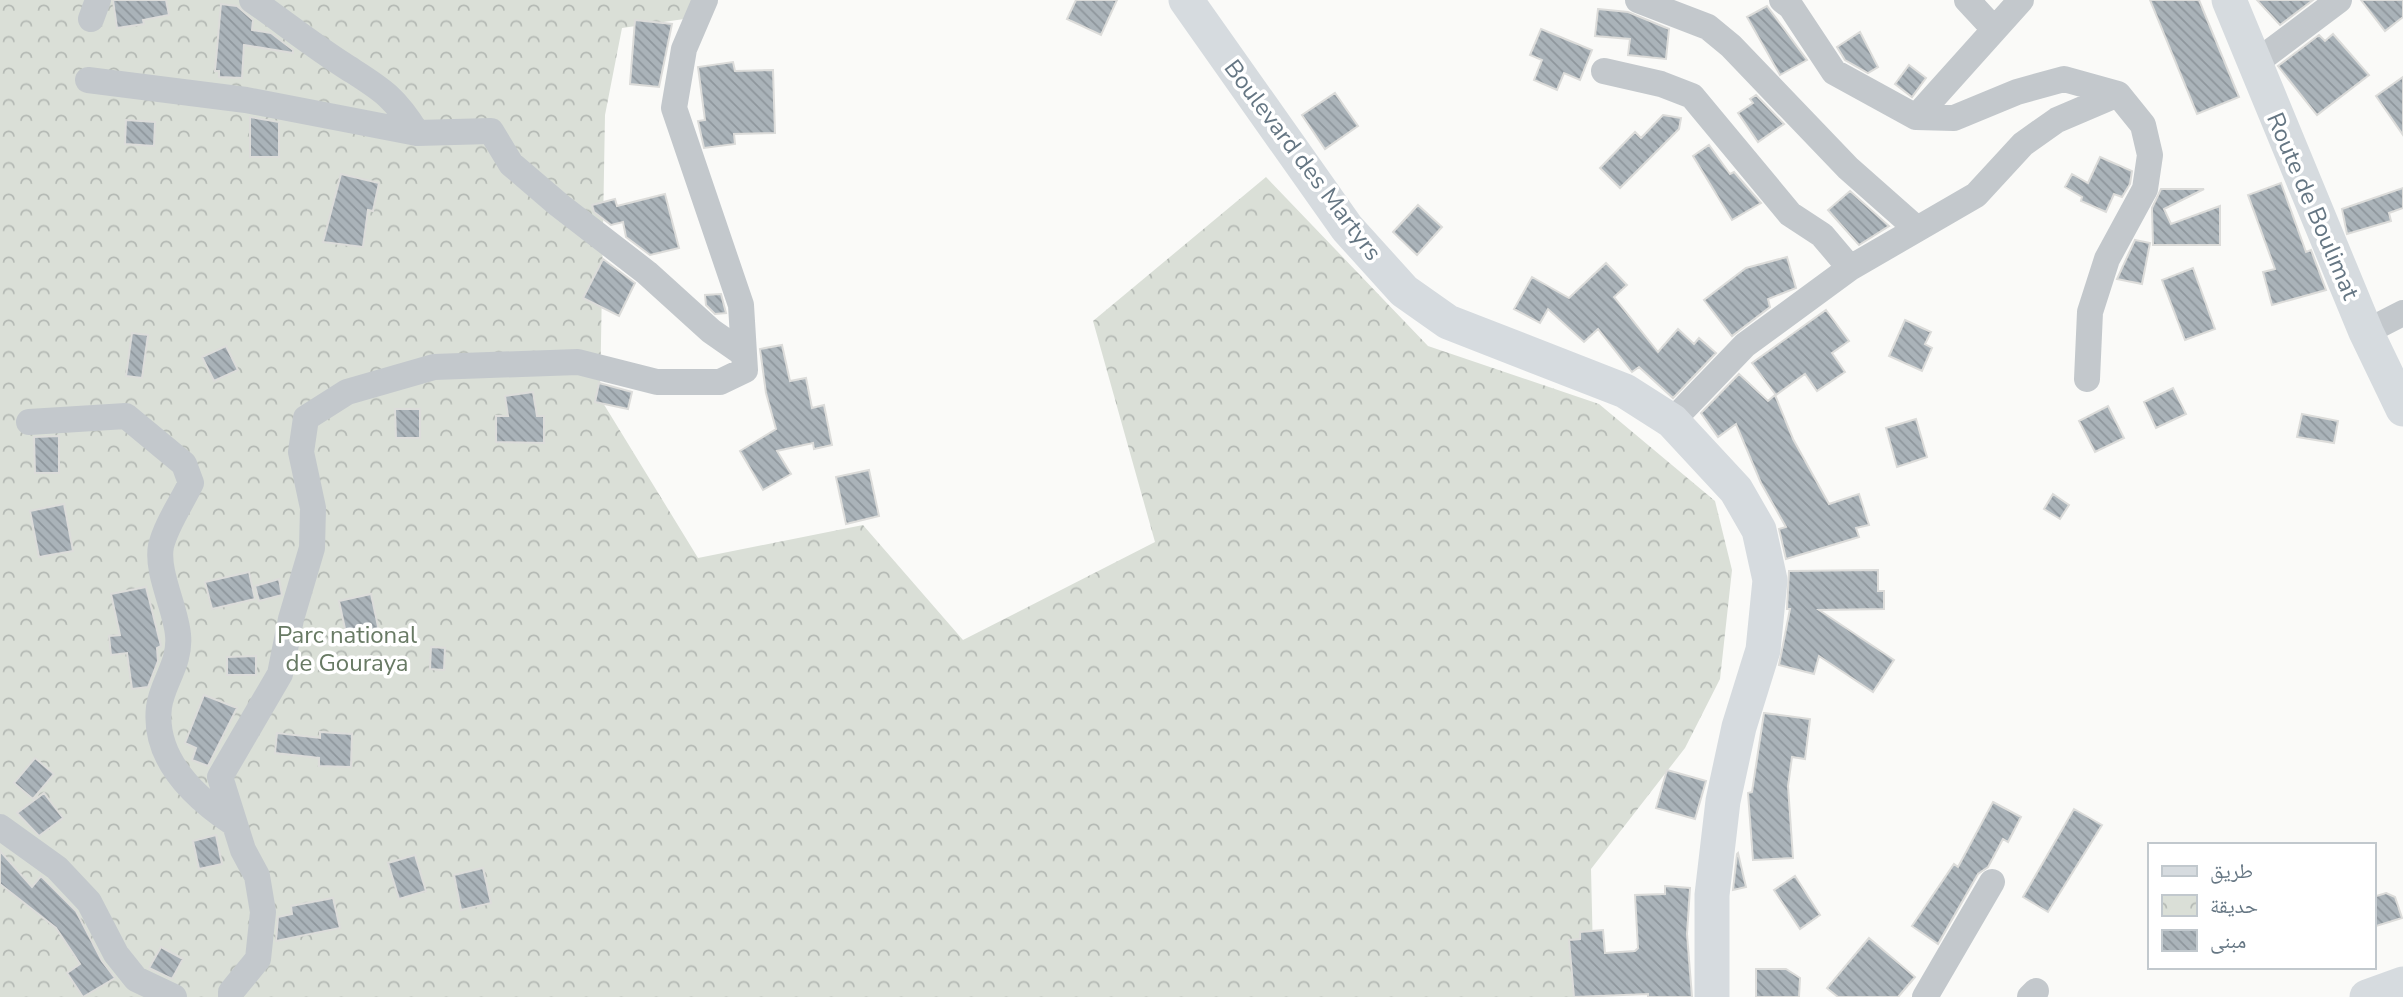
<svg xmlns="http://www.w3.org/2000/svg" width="2403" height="997" viewBox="0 0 2403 997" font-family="'Nunito Sans','Noto Naskh Arabic',sans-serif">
<defs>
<pattern id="park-crowns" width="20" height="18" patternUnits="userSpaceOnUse" patternTransform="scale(1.75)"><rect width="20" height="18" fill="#dadfd7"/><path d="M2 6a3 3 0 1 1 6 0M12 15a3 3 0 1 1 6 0" fill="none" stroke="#b4b9b4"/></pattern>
<pattern id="building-back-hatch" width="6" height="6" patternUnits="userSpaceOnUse" patternTransform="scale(1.75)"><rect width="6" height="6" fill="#aab3b9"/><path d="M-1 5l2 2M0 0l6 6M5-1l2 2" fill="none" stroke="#8e969c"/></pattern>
</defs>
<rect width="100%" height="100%" fill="#fafaf8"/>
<path fill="url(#park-crowns)" d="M0,0H693L691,18L622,28L605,115L600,398L698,558L863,525L963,640L1155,542L1093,321L1266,177L1428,346L1599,404L1715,501L1732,570L1720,679L1685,748L1591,869L1594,997H0Z"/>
<path fill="url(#building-back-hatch)" stroke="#dcdcda" stroke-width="2" d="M113,0H166L169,15L143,20L144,24L117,28Z
M1076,0H1117L1101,35L1067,19Z
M2150,0H2199L2239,97L2197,114Z
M2257,0H2313L2280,25Z
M2361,0H2403V17L2385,31Z
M221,4L237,6L253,20L252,30L271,33L293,50V53L244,45L242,78L219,77V71H215Z
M1767,6L1807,60L1780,75L1747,17Z
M1598,9L1628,12L1669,29L1666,59L1628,55L1630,39L1595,36Z
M635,20L672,24L659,87L630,84Z
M1541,29L1592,50L1580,80L1564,73L1557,90L1534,80L1542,60L1530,55Z
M1860,32L1878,67L1868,73L1845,60L1837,47Z
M2333,34L2369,75L2317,115L2278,66L2319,35L2325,41Z
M733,62L735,71L773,70L775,133L734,134L735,144L704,148L698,121L705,120L698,67Z
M1909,65L1926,78L1912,97L1895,84Z
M2403,77V135L2376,96Z
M1335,93L1358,126L1325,149L1302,115Z
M1756,95L1784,124L1758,142L1738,113L1753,103L1750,99Z
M1663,115L1681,118L1679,129L1620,188L1600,168L1635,132L1641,138Z
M250,117L279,122V157H250Z
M126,120L155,122L154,146L125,144Z
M1709,145L1730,174L1734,172L1761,203L1732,220L1693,156Z
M2100,157L2132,171L2130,184L2122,197L2114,194L2106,212L2081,201L2082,197L2065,187L2072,174L2088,183Z
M341,174L379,183L373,211L368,210L363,247L323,242Z
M2281,183L2306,252L2311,250L2326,290L2272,305L2263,272L2275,269L2248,195Z
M2403,188V208L2389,213L2391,221L2347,234L2342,209Z
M2161,189H2204L2164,209L2171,224L2220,206V245H2153L2152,208Z
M1850,191L1889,226L1859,245L1828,210Z
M665,194L679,248L650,255L626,237L623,222L611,225L594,212L592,205L615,199L617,206Z
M1418,205L1442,227L1417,255L1393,232Z
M2135,240L2150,243L2142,284L2117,279Z
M1787,257L1796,288L1768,299L1770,307L1732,336L1704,300L1746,268Z
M603,259L635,283L619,316L583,298Z
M1606,263L1627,285L1614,297L1658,352L1678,329L1694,344L1699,338L1716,353L1673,398L1639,367L1632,372L1598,329L1584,342L1548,309L1540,323L1514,309L1532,277L1569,298Z
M2193,268L2215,329L2185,340L2162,280Z
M721,294L726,313L715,314L706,305L705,295Z
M1826,310L1849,341L1832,353L1845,372L1817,391L1805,374L1776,395L1752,363Z
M1905,320L1931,332L1925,344L1932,348L1922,371L1889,356Z
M132,333L148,335L142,378L126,376Z
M782,345L790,381L806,378L812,408L824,405L832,445L814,449L813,443L777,451L791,474L763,490L740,451L776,429L766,393L760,349Z
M226,346L238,370L214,381L202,357Z
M1739,374L1768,401L1775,395L1793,439L1829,504L1859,494L1869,525L1856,528L1859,537L1786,559L1779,529L1786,527L1761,483L1736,424L1718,437L1701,413Z
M599,383L632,392L628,409L595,402Z
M2173,388L2186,414L2156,428L2144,402Z
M533,392L537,416H544V443L496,442V416H508L505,396Z
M2108,406L2124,438L2095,452L2079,421Z
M395,409H420V438H396Z
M2302,414L2338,421L2334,443L2297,437Z
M1916,419L1927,457L1897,467L1886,428Z
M59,436V473H35L34,437Z
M869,470L879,516L846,524L836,477Z
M2053,494L2069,505L2060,519L2044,509Z
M64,504L73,551L39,557L30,511Z
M1878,570V591H1884V609L1819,610L1894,660L1873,692L1819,656L1814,674L1779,665L1790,609H1787L1789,571Z
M249,572L255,599L212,609L205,582Z
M279,579L282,595L259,601L255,586Z
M146,587L161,646L157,648L158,661L148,687L132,689L127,653L111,655L109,636L120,635L111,594Z
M371,594L379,631L347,638L339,601Z
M431,647L445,648L444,670L430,669Z
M256,656V675H227V657Z
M204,695L237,708L208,766L192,760L196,748L185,743Z
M1764,713L1810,719L1805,759L1792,757L1788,786L1793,858L1753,860L1748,793L1752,792Z
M320,732L352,734L351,767L319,766V758L275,753L277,733L320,738Z
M35,758L54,774L33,799L14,783Z
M1667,770L1706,781L1695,819L1656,808Z
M44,793L63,818L39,836L17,813Z
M1993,802L2021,817L2008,842L2003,839L1988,867L1978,874L1938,944L1912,926L1954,864L1958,867Z
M2074,809L2102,825L2048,912L2023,897Z
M216,835L222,864L199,869L193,841Z
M0,851L32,887L41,876L76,911L102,961L115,978L83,997L67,973L80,964L56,928L0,884Z
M1738,853L1746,887L1733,890L1737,854Z
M415,855L426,891L399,899L388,863Z
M483,868L491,903L461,910L454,875Z
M1795,876L1820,915L1800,929L1774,890Z
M1665,886L1690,888L1687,934L1692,997H1648V994L1574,997L1569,940L1580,939V932L1603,930L1605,953L1635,951L1638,948L1635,895L1665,894Z
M2386,893L2395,897L2402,918L2373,927V897Z
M333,898L340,928L276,941L278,917L292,914L291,906Z
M1869,938L1915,977L1898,997H1838L1827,988Z
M161,947L183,959L172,979L149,968Z
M1756,969H1786L1800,978L1799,997H1756Z"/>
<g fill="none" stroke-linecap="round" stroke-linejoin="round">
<path stroke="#c3c8cc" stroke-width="26" d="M252,0C282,21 311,44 342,64C379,88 393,94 417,133
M1638,0L1708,27L1731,46L1848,168L1917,229
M1782,0L1791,7L1834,72L1916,117L1954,118L2017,92L2064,79L2118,94L2143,125L2150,155L2145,189L2107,259L2090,312L2087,379
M1967,0L1993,28
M91,19L98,0
M2254,64L2339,0
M1604,71L1661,84L1692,96L1790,214L1822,235L1850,268
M88,80L246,100L417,133L491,131L511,164L559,205L647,273L711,331L744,354
M1916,117L2021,0
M2366,332L2403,313
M1668,419L1672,421L1745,345L1850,268L1976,195L2023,144L2057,120L2118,94
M29,422L126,416L184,464L191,483C182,502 166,525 161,546C156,572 176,609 178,635C181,663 162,683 159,707C153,758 194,797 233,823
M0,827L57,868L89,902L116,954L136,979L174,997
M231,997V992L258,959L263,912L257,876L243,850L220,777L280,674L291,619L312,548L313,508L301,452L306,418L347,392L434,367L578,362L657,382H720L745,370L741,305L674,108L684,49L705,0
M1925,997L1992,882
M2030,997L2036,991"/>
<path stroke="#d6dbdf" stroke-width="35" d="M1186,0L1347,228L1404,291L1448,322L1625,391L1672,421L1736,490L1759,530L1770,580L1763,650L1739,727L1723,801L1712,895V997
M2229,0L2366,332L2403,409
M2367,997L2403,984"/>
</g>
<g text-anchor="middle" stroke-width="7" stroke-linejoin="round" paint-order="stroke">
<g font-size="24" fill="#657683" stroke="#fff">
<text transform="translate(1303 160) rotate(53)" y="8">Boulevard des Martyrs</text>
<text transform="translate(2313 206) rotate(67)" y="8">Route de Boulimat</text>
</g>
<g font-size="24" fill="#687a64" stroke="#fff">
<text x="347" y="643">Parc national<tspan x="347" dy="28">de Gouraya</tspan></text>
</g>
</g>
<rect x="2148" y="843" width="228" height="126" fill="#ffffff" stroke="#c1c8cd" stroke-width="2"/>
<rect x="2162" y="866" width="35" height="10" fill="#d6dbdf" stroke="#c1c8cd" stroke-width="2"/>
<text x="2210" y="878" font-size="21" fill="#657683">طريق</text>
<rect x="2162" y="895" width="35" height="21" fill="url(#park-crowns)" stroke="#c1c8cd" stroke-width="2"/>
<text x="2210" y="913" font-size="21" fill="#657683">حديقة</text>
<rect x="2162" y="930" width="35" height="21" fill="url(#building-back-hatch)" stroke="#c1c8cd" stroke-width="2"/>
<text x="2210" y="948" font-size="21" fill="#657683">مبنى</text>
</svg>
